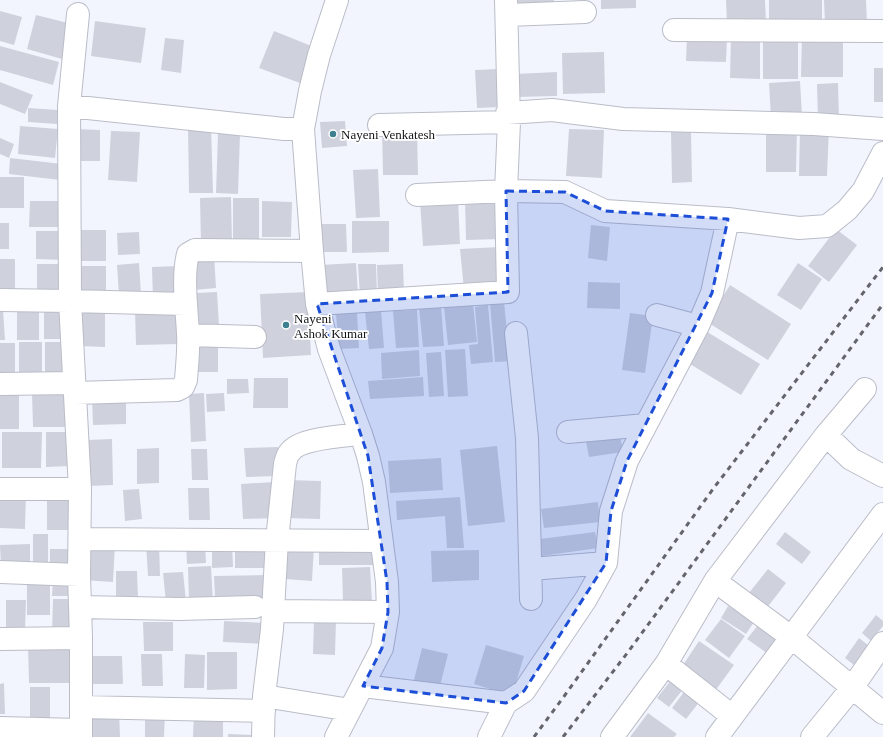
<svg xmlns="http://www.w3.org/2000/svg" width="883" height="737" viewBox="0 0 883 737" font-family="'Times New Roman',serif">
<rect width="100%" height="100%" fill="#f3f5fe"/>
<path fill="#cfd1dd" d="M517,0H554V7L517,9Z
M601,0H636V8L601,9Z
M726,0H765L766,22L727,25Z
M769,0H822V20L769,21Z
M824,0H866L867,23H825Z
M0,11L22,17L14,45L0,41Z
M36,15L72,24L62,59L27,49Z
M95,21L146,28L141,63L91,56Z
M274,31L314,47L300,83L259,68Z
M731,34H760V79L730,78Z
M763,35H798V79H763Z
M802,35H843V77H801Z
M687,36L727,37L726,62L686,61Z
M165,38L184,40L181,73L161,70Z
M0,46L59,62L53,85L0,70Z
M604,52L605,93L563,94L562,53Z
M874,68H883V102H874Z
M499,69L501,107L477,108L475,70Z
M557,72V96L516,97L515,74Z
M800,81L802,115L771,117L769,83Z
M0,82L33,95L25,114L0,104Z
M838,83L839,120L818,121L817,84Z
M28,108L58,110L57,124L28,122Z
M345,121L347,146L322,148L320,122Z
M211,125L213,193H189L188,126Z
M20,126L58,129L55,158L18,154Z
M766,127L797,128L796,172H766Z
M800,127L829,128L827,176H799Z
M417,128L418,175H383L382,129Z
M76,129L100,130V161H76Z
M569,129L604,130L602,178L566,176Z
M111,131L140,132L137,182L108,180Z
M691,131L692,182L672,183L671,132Z
M218,133L240,134L238,194L216,193Z
M0,138L14,144L9,158L0,154Z
M10,158L62,164L60,180L9,174Z
M378,169L380,217L356,218L353,170Z
M0,177H24V208H0Z
M231,197L232,243L201,244L200,198Z
M233,198H259V240H233Z
M500,198L501,239L466,240L465,199Z
M458,199L460,244L423,246L420,201Z
M30,201H60V227H29Z
M262,201L292,202L291,237H262Z
M352,221H389V252L352,253Z
M0,223H9V249H0Z
M320,224H346L347,252H320Z
M591,225L610,227L607,261L588,258Z
M836,229L857,245L829,282L808,266Z
M74,230H106V261H74Z
M36,231H64V260L36,259Z
M139,232L140,254L118,255L117,233Z
M499,247L502,288L464,290L460,249Z
M214,255L216,288L194,290L192,256Z
M0,259H15V295H0Z
M139,263L141,294L119,296L117,265Z
M356,263L358,295L322,297L320,265Z
M798,263L822,279L801,310L777,295Z
M37,264H63L62,298H37Z
M358,264H376L377,295L360,296Z
M403,264L404,293L378,295L377,265Z
M80,266H106V298H79Z
M179,266L180,299L153,300L152,267Z
M588,282L620,283V309L587,308Z
M730,285L791,324L768,360L707,322Z
M217,292L219,326L197,327L196,293Z
M308,292L311,355L263,358L260,294Z
M504,302L508,342L513,361L495,362L490,303Z
M473,304L477,342L448,345L444,307Z
M44,305H66V339H44Z
M488,305L493,362L471,364L469,345L478,344L475,307Z
M441,306L444,346L423,347L419,308Z
M17,307H39V340H17Z
M80,308H105V347L80,346Z
M0,309H3L5,340H0Z
M180,310L181,344L136,345L135,311Z
M381,310L384,348L369,349L365,312Z
M417,310L419,347L396,348L393,311Z
M357,313L359,348L339,349L336,314Z
M630,313L653,316L645,373L622,370Z
M704,330L760,364L741,395L685,361Z
M193,340H218V372H193Z
M19,342H42V381H19Z
M45,342H66V381H45Z
M0,343H15V381H0Z
M465,349L468,396L448,397L445,350Z
M419,350L420,376L382,379L381,353Z
M441,352L444,396L429,397L426,353Z
M423,377L424,396L370,399L368,381Z
M254,378H288V408H253Z
M227,379H248L249,393L227,394Z
M0,393H19V429H0Z
M32,393H66V427H33Z
M204,393L206,441L191,442L189,394Z
M224,393L225,411L207,412L206,394Z
M126,397V424L93,425L92,398Z
M619,430L623,452L589,457L585,436Z
M2,432H42L41,468H2Z
M46,432H70V466L46,467Z
M112,439L113,485L89,486L87,440Z
M497,446L505,522L468,526L460,450Z
M278,447L279,476L246,477L244,448Z
M159,448V483L137,484V449Z
M191,449H207L208,480H192Z
M441,458L443,490L390,493L388,461Z
M287,480L321,481L320,519L286,518Z
M275,482L277,518L243,519L241,484Z
M188,488H209L210,520H189Z
M139,489L142,519L125,521L123,490Z
M47,491H69V530H47Z
M0,493H26L25,529L0,528Z
M460,497L464,548H447L445,516L397,520L396,501Z
M598,502L600,522L544,528L541,509Z
M595,532L598,548L542,556L540,539Z
M785,532L811,552L802,564L776,544Z
M33,534H48V568H33Z
M159,542L160,576H148L146,543Z
M85,543L115,544L113,582L83,580Z
M205,543L206,563L187,564L186,544Z
M235,543H272V568H235Z
M30,544V565L1,566L0,545Z
M232,544L233,567L212,568V545Z
M286,544L314,546L312,581L285,579Z
M319,546H378V565H319Z
M50,549H71V571H50Z
M479,550V580L432,582L431,551Z
M211,566L213,603L189,604L188,567Z
M370,567L372,602L343,603L342,568Z
M768,569L786,583L763,613L745,598Z
M116,571H137L138,598L116,599Z
M183,572L186,601L166,603L163,573Z
M269,575V597L215,598L214,576Z
M27,578H50V615H27Z
M53,580H73V596H52Z
M53,599H74V632H52Z
M6,600H26L25,631H6Z
M728,606L754,622L746,634L721,618Z
M876,615L883,621V626L871,641L862,633Z
M314,619L336,620L335,655L313,654Z
M721,619L745,636L729,658L705,640Z
M224,621L265,623L264,644L223,642Z
M143,622H173V651H144Z
M758,625L781,642L771,656L747,639Z
M859,638L868,645L854,665L845,658Z
M699,641L734,665L715,691L681,668Z
M486,645L524,656L512,696L474,684Z
M28,646H72V683H29Z
M422,648L448,654L439,690L413,684Z
M207,652H237V689L207,690Z
M141,654H162L163,686H142Z
M185,654L205,655L204,688H184Z
M93,656H122L123,684H93Z
M676,674L688,683L669,707L657,698Z
M4,683L5,714H0V684Z
M689,685L704,696L686,719L672,708Z
M30,687H50V720L30,721Z
M119,710L120,737H93V711Z
M145,713H165L164,737H145Z
M194,713H223V737H193Z
M648,713L677,734L674,737H630Z
M228,734L254,735V737H228Z"/>
<g fill="none" stroke-linecap="round" stroke-linejoin="round">
<g stroke="#babdc8" stroke-width="24">
<path id="minor" d="M506,0L509,122L506,191L565,192L605,211L728,219L799,228L827,226L847,210L863,191L883,153
M507,15L585,12
M674,30L883,31
M69,106L284,129H303
M507,113L552,110L623,119L814,124L883,129
M379,125L509,122
M0,300L70,301L186,304
M317,304L508,292L506,191L417,195
M657,315L698,326
M516,333L527,438L531,599
M188,335L255,337
M0,384L74,383
M75,393L177,390L183,387L186,380C187,365 189,349 188,334C187,310 182,277 188,254L195,250L312,251
M568,432L646,425
M826,435L851,459L883,476
M0,489H80
M80,539L381,541
M531,569L606,563
M0,572L79,575L80,489L70,301L69,106L78,14
M79,575L81,638V737
M715,581L791,637L883,713
M80,607L179,609L255,607
M273,611L388,612
M0,639L81,638
M666,664L732,716
M363,686L506,703
M264,696L350,710
M81,707L264,711
M0,728L80,730
M263,737L264,696L272,629L277,540L285,464C286,460 287,455 290,452C300,438 344,436 361,434
M336,737L382,648L388,612L387,582L374,482L368,456L361,434L329,349L317,304L312,251L303,129L310,91L319,55L337,0
M489,737L506,703L524,691L586,599L606,563L611,511L627,461L698,326L712,293L728,219
M612,737L666,664L715,581L826,435L865,389
M717,737L883,514
M812,737L852,688L883,643"/>
</g>
<use href="#minor" stroke="#fff" stroke-width="22"/>
<path stroke="#64656b" stroke-width="3" stroke-dasharray="5 5" stroke-linecap="butt" d="M534,737L565,695L713,489L883,267
M563,737L628,652L883,304"/>
</g>
<path fill="#1d4ed8" fill-opacity="0.2" stroke="#1d4ed8" stroke-width="3" stroke-dasharray="8 5" stroke-linejoin="round" d="M506,191L565,192L605,211L728,219L712,293L627,461L611,511L606,563L524,691L506,703L363,686L382,648L388,612L387,582L368,456L317,304L508,292Z"/>
<g fill="#3c808f" stroke="#fff" stroke-width="1.5">
<circle cx="333" cy="134" r="4"/>
<circle cx="286" cy="325" r="4"/>
</g>
<g text-anchor="middle" stroke-width="3.5" stroke-linejoin="round" paint-order="stroke">
<g font-size="13" fill="#121317" stroke="#fff" text-anchor="start">
<text x="341" y="139">Nayeni Venkatesh</text>
<text x="294" y="323">Nayeni<tspan x="294" dy="15">Ashok Kumar</tspan></text>
</g>
</g>
</svg>
